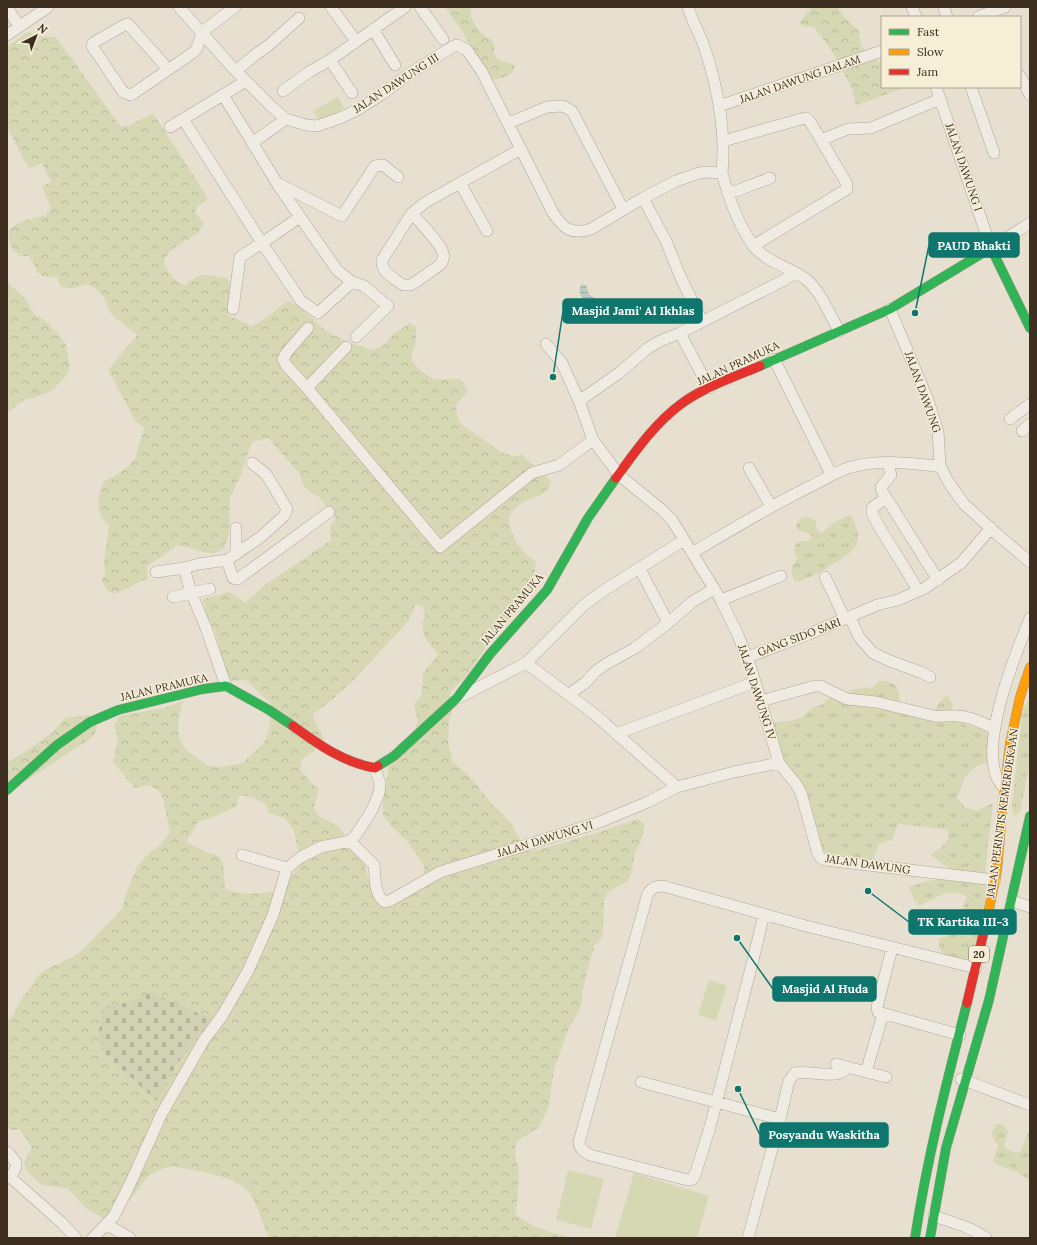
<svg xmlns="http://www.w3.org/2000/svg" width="1037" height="1245" viewBox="0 0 1037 1245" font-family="Lora,serif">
<defs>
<pattern id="grass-tufts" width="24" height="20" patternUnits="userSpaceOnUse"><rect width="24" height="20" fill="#d6d7b3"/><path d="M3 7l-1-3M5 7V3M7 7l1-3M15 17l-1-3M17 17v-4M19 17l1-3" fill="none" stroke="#b9b99a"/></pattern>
<pattern id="forest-crowns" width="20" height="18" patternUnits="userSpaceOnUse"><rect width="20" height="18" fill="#d6d7b3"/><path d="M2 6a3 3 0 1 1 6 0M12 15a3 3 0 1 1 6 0" fill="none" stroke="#b9b99a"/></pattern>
<pattern id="cemetery-stones" width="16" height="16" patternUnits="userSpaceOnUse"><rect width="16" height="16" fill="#d1d1b3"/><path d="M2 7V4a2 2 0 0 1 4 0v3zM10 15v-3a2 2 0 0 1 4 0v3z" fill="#b4b49a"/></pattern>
<pattern id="water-rules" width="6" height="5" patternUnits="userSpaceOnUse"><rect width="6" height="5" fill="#bcccc2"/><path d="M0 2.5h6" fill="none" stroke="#a2b0a6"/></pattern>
</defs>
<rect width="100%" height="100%" fill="#e7e0d1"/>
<path fill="url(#grass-tufts)" d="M850,515L853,518L858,533L857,545L852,551L842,559L832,564L822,571L799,582L795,581C790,572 790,567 797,560L794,550L796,544L801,541H808L812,538L810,534L798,530L796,527C798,516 810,515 816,522V528L821,533L836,521Z
M878,681C894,681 902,686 899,703L931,713L947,695L953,704L952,712L967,726L977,727L990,732L991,762C969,765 963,779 957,799L966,808L977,811L993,803L985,873L951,870L931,855L947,842L949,833L946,829L898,824L892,840L879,844L873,861L821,852L807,791L782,761L772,722L790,721L803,717L813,707L822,705L829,698L847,695L850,690L854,689L873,687Z
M1030,701V762L1020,812L1016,815H1013L1012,804L1023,708L1027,702Z
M940,879L988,884L973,962C959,959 933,958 940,938C956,935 956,928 960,915C963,909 965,903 967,897C948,886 937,899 920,905L914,900L909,887L924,882Z
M997,1124C1003,1124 1006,1126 1008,1132L1004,1147L1015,1153L1020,1152L1030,1128V1181L1019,1173L998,1165L993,1161L998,1146C992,1137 989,1133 997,1124Z"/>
<path fill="url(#forest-crowns)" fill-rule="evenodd" d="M445,7H472L470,13C472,19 477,30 483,34C486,37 490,38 493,42C497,48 491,54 498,59C504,63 510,61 515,66C512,78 499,79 488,80L463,32Z
M810,7H837L845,18L859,31L861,46L880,63H882V87H907L858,105L855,102L852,89L832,51L814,27L803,26L799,23L810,9Z
M29,32C37,38 47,36 56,37L121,127L130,125L153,113L208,198L197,207L195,212L204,224L198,233L171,250L165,258L164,264C169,272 175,283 185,285C200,271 209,275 227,278L232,286L228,315L251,326C265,321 276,309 288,301L297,305L327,332L353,344L370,349H375L384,345L390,337L410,323L416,327V340L411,359C416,366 426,377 436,379C452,382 458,371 468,391L456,405L457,415L461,424L503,453L512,456L522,455L551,481C549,496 534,496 524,502C518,505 513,511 509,515C509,535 519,551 536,561L533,587L512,617L490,641L466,677L452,690L450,694L452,714L449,718L448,742L453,762L469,776L492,804L512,824L516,833L528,851L538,850L593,834L638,819L645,824L640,843L635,851L632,872L628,881L608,892L604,900L603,930L601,939L594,946L582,992V1001L579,1011L569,1027L554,1070L548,1108L539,1127L531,1133L523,1137L516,1143L515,1154L519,1173L517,1204L515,1213C530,1228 553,1233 573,1238H269C263,1225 257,1204 250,1193C237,1175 193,1171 173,1166L167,1167L149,1175L130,1200L115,1208L104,1219L87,1209L67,1188L42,1185L28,1172L26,1169L24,1163L32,1147L19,1129L11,1130L7,1127V1021L13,1015L22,998L33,985L37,977L43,971L77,955L122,909L126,894L136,868L149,853L157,848L170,833L163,799L160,792L149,785L135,788L113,762L118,738L114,725L119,716L164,708L183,701C176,726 173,743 197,758C200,760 205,765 210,766C216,768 236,765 243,763C249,756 258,750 264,742C270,734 271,715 271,704L246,680L226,681L225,671L215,631L207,616L203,599L229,592L233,594L245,603L265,585L331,540L330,526L336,518L318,496L311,493L304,486L299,473L268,438L252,442L245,461L241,475L230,497L229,535L224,548C209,560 194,546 178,545C167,552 158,560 147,566L148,578L115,594L107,590L102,581L105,573L104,563L109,525C93,510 98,501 103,482L121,472L135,459L144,428L136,422L108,370L137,335L111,314L103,296L96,289L88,284L70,289L60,286L57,277C35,279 39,271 29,256C27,256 22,256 20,255C10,251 8,239 9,230C19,220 32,218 45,216L51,208L42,186L51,182L42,163L30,168L25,162L7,127V47L24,34ZM415,605L422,606L425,615L422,624L424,636L438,655L423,673L422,694L414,704L418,721L414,731L387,757L388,771L383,803V815L392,827L407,841L424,866V887L416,892L389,899L372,888L368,879L365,865L356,853L348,847L343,833L338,826L319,816L314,808L319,789L310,782L300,769L302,759L311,753L324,739L312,715C340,695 364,670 386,645C399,631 410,623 415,605ZM242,795L254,798L267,805L268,813L285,818L294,831L301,864L292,875L284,891C265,891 243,898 225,888L223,863L218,855L208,853L186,842L199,821C212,819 223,812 236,807L238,798Z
M7,282L25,298L35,315L44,320L59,335L66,344L70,368L65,377L53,390L34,398L25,399L7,413Z
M89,715L97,727L94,735L91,738L26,781L7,785V761H9L25,752L52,733L65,718Z"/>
<path fill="url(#cemetery-stones)" d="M150,992L211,1019L177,1064L157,1101L105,1054L98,1034L105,1007L133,1001Z"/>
<path fill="#d6d7b3" d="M337,97L344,108L321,122L313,111Z
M709,980L727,986L716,1020L698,1015Z
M568,1170L604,1179L591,1229L556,1220Z
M634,1173L709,1196L697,1238H615Z"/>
<path fill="url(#water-rules)" d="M582,284L586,285L589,294C593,298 598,299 599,305L596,308C588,306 574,293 582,284Z"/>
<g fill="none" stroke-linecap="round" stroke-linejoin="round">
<g stroke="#ada599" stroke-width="12">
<path id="street" d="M7,7L19,26
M179,7L232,67L272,107L286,119L306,125L317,126L340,118L359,109L382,94L409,74L454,46L457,45L467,50L482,72L553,213C564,229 571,235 591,229L643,198L676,181L699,173L707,172L722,173C728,195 739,226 753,245C766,263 791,267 807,280C820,291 831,316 839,331
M331,7L356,41
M420,7L443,39
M688,7C692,22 701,35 705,49C718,89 726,131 722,173
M912,7L916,17
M944,7L947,17
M978,17L1005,7
M373,29L395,65
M7,35L48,7
M330,60L352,93
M168,69L128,24H126L93,43L92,46L123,92L130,95L134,93L194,52L197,48L202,32L235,7
M237,70L255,55L269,45L299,18
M1020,76L1030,95
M936,87L991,248L1030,223
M971,87L994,153
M283,91L309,72L330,60L405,7
M223,95L280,188L337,270L352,282L364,286L388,306L356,337
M719,106L882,51
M183,119L262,243L300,217
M509,123L547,107L563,106L572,111L623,209
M170,127L246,81
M723,141L805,118L809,120L821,140L848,129L871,128L940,99
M252,143L286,119
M277,183L342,216L375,166L383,165L398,177
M460,183L487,231
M727,191H736L770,178
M643,198L666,241L681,278L702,321
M412,213C419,222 441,244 443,253C445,258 442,262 440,265L411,285H403C394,278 381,273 382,260L412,213L426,202L521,149
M753,246L847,189V184L821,140
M795,273L784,280L680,333L660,341L648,348L619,373L579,401L593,440L619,475L662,510L672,520L721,600L738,635L751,668L779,763L796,784L801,793L818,854L821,858L825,860L995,880
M233,309L240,257L262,243L301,301L318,313L352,282
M890,309L928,400L938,431L940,466L949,483L964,504L998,535L1030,562
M680,333L709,388
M546,344L562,363L579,401
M346,347L307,388L440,547L532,473L559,465L593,440
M774,359L831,474
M307,388L286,365L283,359L287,352L308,328
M1010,419L1030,404
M1022,431L1030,424
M888,463L891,475L881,487L882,491L938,580
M749,468L771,506
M886,498L872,508V513C885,540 904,564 918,591
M236,528V554
M692,553C731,530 770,506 811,486C826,479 839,469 855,466C883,459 913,464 940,466
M227,560L233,578L238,579L329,512
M156,572L184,568
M825,577L845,619
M173,597L210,589
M721,600L781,576
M850,617L859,637L873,653L890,661L920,672L930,677
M668,623L692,602L714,589
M748,657L809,634L877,605L898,600L925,588L961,563L991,528
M526,663L593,713L677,787
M226,686L206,628L191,592L184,568L199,564L227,560L262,536L284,516L287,509L266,474L252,463
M569,694L585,683L596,671L606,664L635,648L668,623L640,569
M458,698L526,663L584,605L606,589L684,540
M761,701L815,686H820L847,699L876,702L934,716C942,717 949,715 957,716C970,716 982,723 994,728
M616,734L755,682
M1004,788C1001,784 997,780 996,775C982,737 1015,655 1030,618
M350,841L374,865C376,877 373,894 385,902L391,900L440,872L597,823L648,802L677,787L734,772L779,763
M242,855L287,868
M1012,901L1030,907
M764,914L753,960L710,1127L696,1172L693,1179L688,1180L590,1155C584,1151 580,1150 579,1142L648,893C653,887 656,886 663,886L806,926L976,968
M892,948L877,1007L878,1012L960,1035
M836,1064L866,1072L883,1014
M866,1072L886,1077
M961,1079L1030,1105
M641,1082L780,1119L789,1081L795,1073C809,1070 841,1081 847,1067
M7,1152C17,1162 20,1165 10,1177
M7,1176L10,1177L62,1223L76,1238
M934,1216C951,1222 971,1227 986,1238
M106,1224L130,1238
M93,1238L114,1216L130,1184L162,1113L204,1040L222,1016L248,971L273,915L287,868L301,857L321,847L350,841L356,835L372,810L379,793L380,784L375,768
M748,1238L780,1119"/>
</g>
<g stroke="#9c958a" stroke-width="10">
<path id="fast" d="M760,366L890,309L991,248L1030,328
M378,766L394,756L457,698L490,654L547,590L588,518L616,478
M7,790L57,745L90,722L118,710L203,689L226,686L269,710L293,726
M915,1238C927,1158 947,1081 967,1003
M930,1238L946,1148L989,1000L1030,816"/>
</g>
<g stroke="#9c958a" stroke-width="10">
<path id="slow" d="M988,914L997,870L1003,802L1010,744L1020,697L1030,667"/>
</g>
<g stroke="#9c958a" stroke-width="10">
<path id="jam" d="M616,478C635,452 654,424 681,404C704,387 734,377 760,366
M293,726C319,745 343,762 375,768L378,766
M967,1003L988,914"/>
</g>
<use href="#street" stroke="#efebe3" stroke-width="11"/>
<use href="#fast" stroke="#30b455" stroke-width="9"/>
<use href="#slow" stroke="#ff9f0a" stroke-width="9"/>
<use href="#jam" stroke="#e5322d" stroke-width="9"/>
</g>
<g text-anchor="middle" stroke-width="3" stroke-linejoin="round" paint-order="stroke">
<rect fill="#f7eed8" stroke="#756857" stroke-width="1" x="969" y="946" width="20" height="16" rx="3"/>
<g font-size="10" font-weight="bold" fill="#3d2e20">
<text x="979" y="958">20</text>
</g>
<g font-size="11" fill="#3d2e20" stroke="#f7eed8">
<text transform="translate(800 79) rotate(-19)" y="4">JALAN DAWUNG DALAM</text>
<text transform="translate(396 83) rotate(-33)" y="4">JALAN DAWUNG III</text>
<text transform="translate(964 167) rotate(71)" y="4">JALAN DAWUNG I</text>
<text transform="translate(738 363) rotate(-25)" y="4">JALAN PRAMUKA</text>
<text transform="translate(923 392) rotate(70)" y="4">JALAN DAWUNG</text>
<text transform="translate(512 609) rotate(-50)" y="4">JALAN PRAMUKA</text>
<text transform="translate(799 637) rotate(-21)" y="4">GANG SIDO SARI</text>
<text transform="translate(164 687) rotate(-13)" y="4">JALAN PRAMUKA</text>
<text transform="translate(757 692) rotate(72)" y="4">JALAN DAWUNG IV</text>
<text transform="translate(1002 813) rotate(-82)" y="4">JALAN PERINTIS KEMERDEKAAN</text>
<text transform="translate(545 839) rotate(-17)" y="4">JALAN DAWUNG VI</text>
<text transform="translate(868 864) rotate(8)" y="4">JALAN DAWUNG</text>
</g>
</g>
<path fill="none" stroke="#0f766e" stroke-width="1.5" d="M915 313L929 245M553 377L563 311M868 891L909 922M737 938L773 989M738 1089L760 1135"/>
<g fill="#0f766e" stroke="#f7eed8" stroke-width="1.5">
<circle cx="915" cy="313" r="4"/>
<circle cx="553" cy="377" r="4"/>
<circle cx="868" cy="891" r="4"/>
<circle cx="737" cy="938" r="4"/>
<circle cx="738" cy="1089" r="4"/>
</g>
<g fill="#0f766e" stroke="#0f766e" stroke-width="1.5">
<rect x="929" y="233" width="90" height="24" rx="4"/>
<rect x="563" y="299" width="139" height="24" rx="4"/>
<rect x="909" y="910" width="107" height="24" rx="4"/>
<rect x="773" y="977" width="103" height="24" rx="4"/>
<rect x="760" y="1123" width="128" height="24" rx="4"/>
</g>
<g font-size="12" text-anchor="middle" font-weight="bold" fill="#fff">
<text x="974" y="250">PAUD Bhakti</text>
<text x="633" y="315">Masjid Jami' Al Ikhlas</text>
<text x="963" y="926">TK Kartika III-3</text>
<text x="825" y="993">Masjid Al Huda</text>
<text x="824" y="1139">Posyandu Waskitha</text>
</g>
<rect width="1037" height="1245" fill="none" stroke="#3d2e20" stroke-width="16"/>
<rect x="881" y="16" width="140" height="72" fill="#f7eed8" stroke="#ada18e"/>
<rect x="889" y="29" width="20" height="6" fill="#30b455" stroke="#ada18e"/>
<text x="917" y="36" font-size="12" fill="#3d2e20">Fast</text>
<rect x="889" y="49" width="20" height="6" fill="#ff9f0a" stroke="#ada18e"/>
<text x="917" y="56" font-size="12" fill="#3d2e20">Slow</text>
<rect x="889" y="69" width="20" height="6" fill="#e5322d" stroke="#ada18e"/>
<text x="917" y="76" font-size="12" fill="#3d2e20">Jam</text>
<g transform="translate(36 36) rotate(42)" stroke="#f7eed8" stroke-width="3" paint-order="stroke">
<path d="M0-3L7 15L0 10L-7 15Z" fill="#3d2e20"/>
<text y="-6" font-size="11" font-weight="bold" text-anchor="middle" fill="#3d2e20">N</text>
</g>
</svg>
